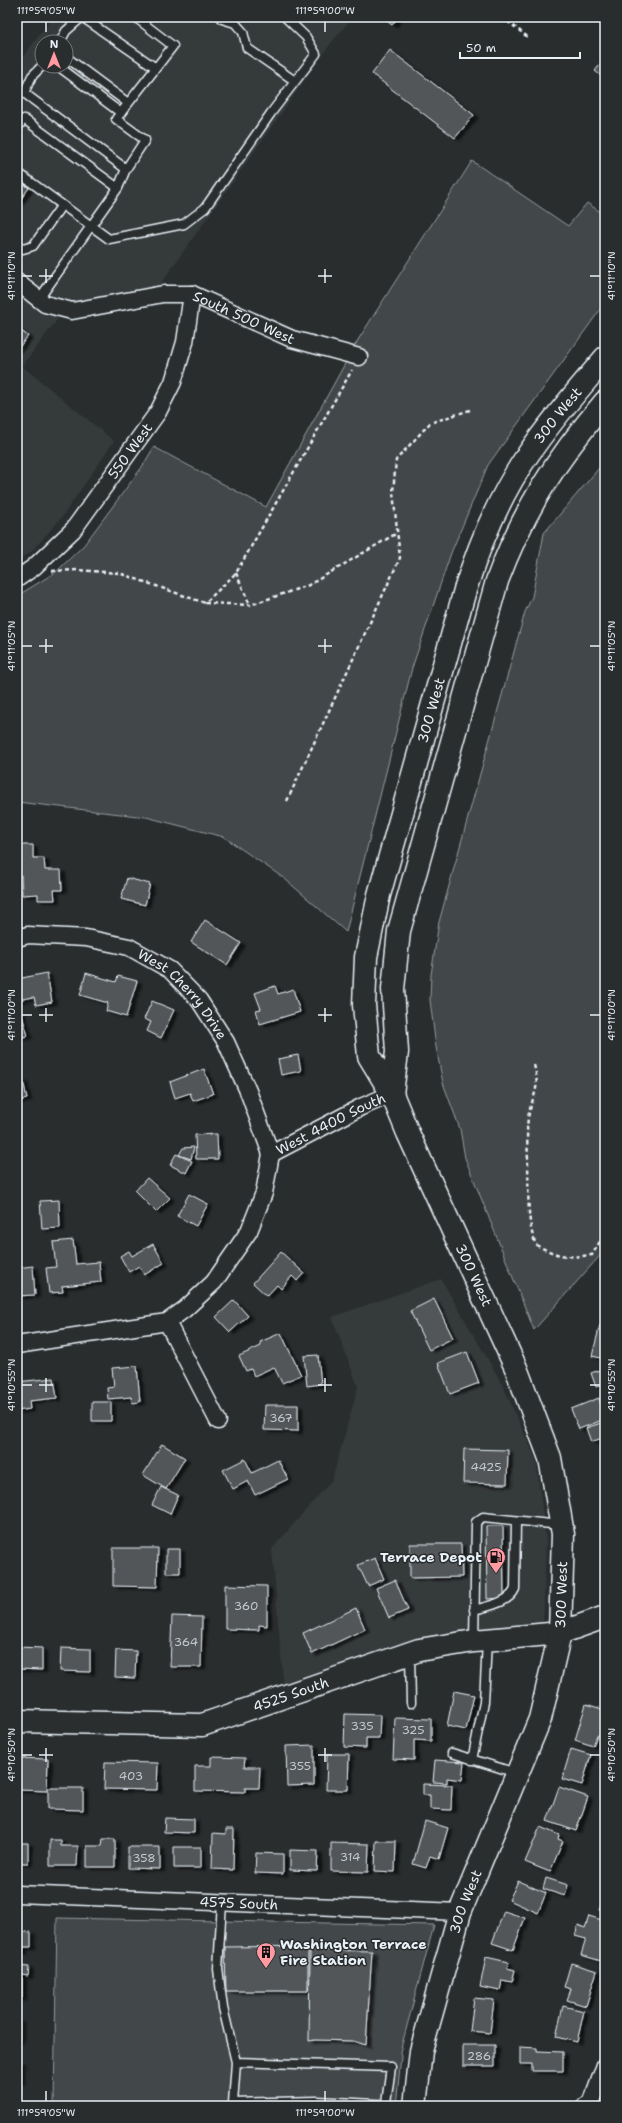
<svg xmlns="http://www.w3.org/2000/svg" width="622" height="2123" viewBox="0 0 622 2123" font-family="'Shantell Sans',sans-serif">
<defs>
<filter id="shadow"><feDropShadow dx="4.5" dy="2.5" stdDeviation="1" flood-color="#0009"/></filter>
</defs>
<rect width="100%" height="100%" fill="#2a2d2e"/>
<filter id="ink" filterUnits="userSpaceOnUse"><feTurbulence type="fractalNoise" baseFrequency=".025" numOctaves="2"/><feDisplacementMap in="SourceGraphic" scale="8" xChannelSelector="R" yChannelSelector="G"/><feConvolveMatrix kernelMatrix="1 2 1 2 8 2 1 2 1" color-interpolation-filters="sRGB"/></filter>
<g filter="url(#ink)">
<path fill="#363a3b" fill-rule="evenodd" d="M53,17H353L331,43L159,286L69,304L22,366L114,441L62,517L32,551L17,561V65ZM42,42H66V66H42Z
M441,1279L501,1382L536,1460L546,1540L543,1623L417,1640L284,1690L272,1549L332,1480L358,1387L332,1317Z"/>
<path fill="#424648" stroke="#959ca0" d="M472,161L568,226L587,203L605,215V303L488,465L451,553L412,668L346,932L285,879L224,837L146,817L17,802V596L56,572L84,545L142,467L154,447L266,507L358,340Z
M605,461V1250L534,1330L465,1158L460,1129L443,1083L436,1047L430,1000L431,975L439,922L525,612L532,597L544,533Z
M57,1918L434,1925L400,2052L401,2057L396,2106H54Z"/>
<path fill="#535759" stroke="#e8f1f8" filter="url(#shadow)" d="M382,17H398L392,25Z
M390,50L474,115L455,138L372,74Z
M605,58V79L595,71Z
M17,179L29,188L17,204Z
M17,328L28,336L17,350Z
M17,845H33V858H44L45,870H61L62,890H54L55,900H38V894L22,895L21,875L17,876Z
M127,878L150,884L145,905L121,899Z
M205,920L241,943L227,965L191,942Z
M47,973L52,1002L36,1005L34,997L17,1000V979Z
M86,973L116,982L118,976L137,981L126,1017L106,1011L108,1003L80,995Z
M275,986L278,994L293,989L300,1012L260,1024L256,1010L261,1009L255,993Z
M152,1001L174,1010L161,1038L147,1031L151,1022L144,1019Z
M17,1012H21L28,1036L17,1038Z
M298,1055L301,1071L281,1075L278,1059Z
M204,1069L213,1094L193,1101L190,1093L175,1098L170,1082Z
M23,1080L27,1099L17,1101V1081Z
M217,1134L218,1159H196L195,1135Z
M194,1147L191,1159L179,1155L183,1148Z
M176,1154L192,1161L186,1173L170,1165Z
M147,1178L170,1198L156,1212L135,1191Z
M189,1194L208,1204L196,1226L177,1216Z
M59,1200L60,1228L42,1229L40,1201Z
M73,1240L76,1264L99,1262L101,1282L62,1286L63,1292L49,1293L46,1268L56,1267L53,1242Z
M153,1244L164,1263L144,1275L139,1266L129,1272L120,1256L129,1251L132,1256Z
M281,1252L304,1273L297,1281L292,1276L281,1289L277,1285L267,1296L253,1283Z
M33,1266L35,1295L17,1296V1268Z
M434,1299L453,1338L429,1350L410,1311Z
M234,1300L248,1316L230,1332L216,1317Z
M600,1325L605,1327V1359L592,1356Z
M281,1333L301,1375L282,1383L274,1367L254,1376L251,1369L246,1371L239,1356L261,1346L260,1342Z
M467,1352L479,1383L450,1394L438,1363Z
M318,1355L321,1384L307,1386L304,1356Z
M137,1366L140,1402L132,1403L131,1397L108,1399L107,1388L114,1387L112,1368Z
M605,1368V1391L603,1384L596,1387L591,1373Z
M54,1378L57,1398L29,1401L30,1409L17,1411V1382Z
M599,1398L605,1419L579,1429L571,1409Z
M92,1402H111V1421H92Z
M265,1405H298V1431L264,1430Z
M604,1422L605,1437L591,1442L586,1428Z
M162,1444L185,1458L166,1489L143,1475Z
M464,1449L508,1450L507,1484L463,1483Z
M245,1459L252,1473L278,1460L288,1479L255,1495L248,1481L233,1489L223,1470Z
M161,1487L178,1495L170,1514L152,1505Z
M486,1526H503L504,1598L487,1599Z
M410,1544H461L462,1577L410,1578Z
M113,1548H158L157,1587L113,1586Z
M166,1549H180V1573H166Z
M375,1558L384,1579L368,1586L358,1565Z
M395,1580L408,1610L389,1618L376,1588Z
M225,1585L267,1586V1626L259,1625V1630L225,1629Z
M356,1608L365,1629L312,1654L303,1633Z
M172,1616L202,1617L201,1667H170Z
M17,1647L42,1648V1670L17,1669Z
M61,1648L90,1649V1672L60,1671Z
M116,1650L136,1651L135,1678L115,1677Z
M454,1691L474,1695L466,1730L447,1726Z
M586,1704L605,1710L603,1725L605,1726V1738L597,1735L593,1746L575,1740Z
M345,1714L380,1715L379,1738H366V1748L344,1747Z
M395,1718L431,1719V1741L414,1740V1760L393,1759Z
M314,1745V1785L287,1786L286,1746Z
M571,1749L591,1755L582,1785L562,1779Z
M327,1754H349L348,1790H326Z
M211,1757L245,1758L244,1767H260L259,1788H245V1792L195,1791V1766H211Z
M17,1758L48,1759L47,1791L17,1790Z
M435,1760L464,1762L462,1780L447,1778V1783L433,1782Z
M105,1762L158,1763L157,1790L104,1789Z
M423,1784L452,1785L451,1810L430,1809V1795H423Z
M559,1787L588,1797L576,1831L547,1821Z
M48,1788H83V1810L48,1809Z
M165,1818L194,1819V1833L164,1832Z
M425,1821L448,1828L439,1859L430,1856L426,1868L413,1864Z
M540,1827L559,1835L558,1839L563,1841L550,1872L525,1862Z
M226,1829H234L233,1870L212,1869L213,1833L226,1834Z
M103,1839H115V1867H87V1846H102Z
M50,1840H61V1846H78L77,1866H50Z
M376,1841H396L395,1872L375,1871Z
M17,1843H28V1863H17Z
M331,1843L369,1844L368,1872L331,1871Z
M128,1847H160V1869L128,1868Z
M174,1847H201V1868H174Z
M290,1850L318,1851L317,1871L290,1870Z
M256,1853L283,1854V1874L255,1873Z
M546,1878L568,1885L565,1896L543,1889Z
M518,1881L546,1893L538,1913L509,1900Z
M605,1896V1913L599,1910Z
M504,1911L525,1918L513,1950L492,1943Z
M589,1916L605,1921V1947L601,1961L581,1955L586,1939L575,1936L578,1925L585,1928Z
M17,1931L31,1932V1947H23V1952H17Z
M308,1946V1991H226L225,1947Z
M310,1950L372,1951L366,2045L353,2041L315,2040L309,2041Z
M486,1957L508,1962L507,1968L515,1970L512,1982L502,1980L500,1991L480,1987Z
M571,1963L597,1971L586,2006L567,2000L571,1989L564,1987Z
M17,1966L29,1967L28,1976L22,1975V1998H17Z
M474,1998L494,2000L490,2033L470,2031Z
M563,2006L584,2011L577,2042L556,2037Z
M17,2020H19V2041H17Z
M463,2045H495V2066H463Z
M520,2047L537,2048V2051L563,2052V2071H532V2064H520Z
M17,2061H20V2082H17Z"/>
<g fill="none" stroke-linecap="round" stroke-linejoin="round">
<g stroke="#e8f1f8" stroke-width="11">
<path id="lane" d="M232,17L235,23L243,32L247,48L295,81
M222,19L235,23
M60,42L66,31L82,17L156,68
M66,57L128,103
M42,66L32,76L24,93L126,169
M58,66L121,113
M17,128L24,119L118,188
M17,172L109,239L184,224L205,208L271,113L316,54L306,37L285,17
M17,245L23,249L33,246L62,205
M39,299L118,188L126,169L145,140L116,119L173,46L135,17
M474,1610C488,1606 509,1603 515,1589L516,1521
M474,1640L476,1522L483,1517L560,1525
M410,1654L411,1703
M452,1753L516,1773
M472,1760L484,1702L487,1641
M222,1902L218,1969L223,2008L236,2062L233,2103L317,2101L414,2106
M236,2062L391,2067L386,2103"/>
</g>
<g stroke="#e8f1f8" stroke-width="19">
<g id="street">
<path id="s1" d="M17,282L45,304L72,311L163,294H192L292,339L359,357"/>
<path id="s2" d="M17,579L34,567L73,530L158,412L173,382L185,342L192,294"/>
<path id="s3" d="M17,938L28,935L86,938L129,947L170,970L199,1000L226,1042L248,1091L271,1154L264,1193L249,1231L214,1282L185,1309L167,1322L17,1345"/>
<path id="s4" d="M271,1154L361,1107L392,1094"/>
<path d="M167,1322L218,1421"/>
<path id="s5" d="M17,1894L460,1912"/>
<path d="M585,2106L591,2104L605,2065"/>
</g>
</g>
<g stroke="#e8f1f8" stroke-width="25">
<g id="secondary">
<path d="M392,1094L397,1052L393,989L399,931L497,581C523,511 557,458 605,402"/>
<path id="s6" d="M17,1721L202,1725L419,1650L474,1641L560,1633L605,1617"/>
<path id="s7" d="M415,2106L421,2051L460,1912L540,1719L560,1633L563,1534L550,1458L516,1368L408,1133L392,1094L369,1056L364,1005L366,957L379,895L465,590C480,542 500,495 529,453C552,419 579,389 605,358"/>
</g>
</g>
<path stroke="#e8f1f8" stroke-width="2.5" stroke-dasharray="4 3" stroke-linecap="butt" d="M502,17L529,38
M52,571L77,570L119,573L205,603L236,573L352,370
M236,573L250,605
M205,603L250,605L309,585L397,533
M287,801L400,558L393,492L396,460L430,423L470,410
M534,1065C541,1090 532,1095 528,1118C526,1133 528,1149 528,1164C529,1190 526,1221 536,1245C560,1257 566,1258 592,1255L605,1233"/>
<use href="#lane" stroke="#2a2d2e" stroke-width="8"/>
<use href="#street" stroke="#2a2d2e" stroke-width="16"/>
<use href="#secondary" stroke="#2a2d2e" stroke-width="22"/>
</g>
</g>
<path fill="none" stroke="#e8f1f8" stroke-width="1.5" d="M46,22V32M325,22V32M46,269V283M325,269V283M22,276H32M39,276H53M318,276H332M590,276H600M46,639V653M325,639V653M22,646H32M39,646H53M318,646H332M590,646H600M46,1008V1022M325,1008V1022M22,1015H32M39,1015H53M318,1015H332M590,1015H600M46,1378V1392M325,1378V1392M22,1385H32M39,1385H53M318,1385H332M590,1385H600M46,1748V1762M325,1748V1762M22,1755H32M39,1755H53M318,1755H332M590,1755H600M46,2091V2101M325,2091V2101"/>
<defs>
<g id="fuel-pin" transform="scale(1)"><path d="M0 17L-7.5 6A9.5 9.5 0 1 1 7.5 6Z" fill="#ff9aa2" stroke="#2a2d2e"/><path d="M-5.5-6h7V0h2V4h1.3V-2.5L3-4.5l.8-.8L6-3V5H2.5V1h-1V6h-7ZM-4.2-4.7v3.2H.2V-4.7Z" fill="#111"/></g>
<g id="building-pin" transform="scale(1)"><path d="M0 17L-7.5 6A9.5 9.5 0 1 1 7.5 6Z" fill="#ff9aa2" stroke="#2a2d2e"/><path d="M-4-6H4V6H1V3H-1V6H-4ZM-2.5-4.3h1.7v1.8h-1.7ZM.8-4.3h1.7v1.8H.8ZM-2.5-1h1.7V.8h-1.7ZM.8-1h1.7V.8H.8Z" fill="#111"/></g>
</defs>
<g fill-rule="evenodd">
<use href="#fuel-pin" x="496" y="1557"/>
<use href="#building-pin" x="266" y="1952"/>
</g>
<g text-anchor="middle" stroke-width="3" stroke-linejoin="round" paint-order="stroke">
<g font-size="12" fill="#c3cad0">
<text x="281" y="1422">367</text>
<text x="486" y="1471">4425</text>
<text x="246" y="1610">360</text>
<text x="186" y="1646">364</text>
<text x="362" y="1730">335</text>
<text x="413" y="1734">325</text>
<text x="300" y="1770">355</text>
<text x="131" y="1780">403</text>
<text x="350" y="1861">314</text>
<text x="144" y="1862">358</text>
<text x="479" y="2060">286</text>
</g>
<g font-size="14" fill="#e8f1f8" stroke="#2a2d2e">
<text dy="5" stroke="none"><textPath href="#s1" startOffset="242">South 500 West</textPath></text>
<text dy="5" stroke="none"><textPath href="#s7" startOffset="1793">300 West</textPath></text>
<text dy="5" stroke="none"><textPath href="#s2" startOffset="172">550 West</textPath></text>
<text dy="5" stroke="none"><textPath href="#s7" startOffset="1469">300 West</textPath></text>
<text dy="5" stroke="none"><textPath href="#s3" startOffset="186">West Cherry Drive</textPath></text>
<text dy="5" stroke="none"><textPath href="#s4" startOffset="67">West 4400 South</textPath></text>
<text transform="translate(474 1275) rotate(65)" y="5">300 West</text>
<text dy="5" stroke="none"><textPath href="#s7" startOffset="535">300 West</textPath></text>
<text dy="5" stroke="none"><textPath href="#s6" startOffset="279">4525 South</textPath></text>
<text dy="5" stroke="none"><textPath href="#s7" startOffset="211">300 West</textPath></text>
<text dy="5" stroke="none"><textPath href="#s5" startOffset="222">4575 South</textPath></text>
</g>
<g font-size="14" font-weight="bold" fill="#e8f1f8" stroke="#2a2d2e" text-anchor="end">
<text x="482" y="1562">Terrace Depot</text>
<text x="280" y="1949" text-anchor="start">Washington Terrace<tspan x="280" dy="16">Fire Station</tspan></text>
</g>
</g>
<rect width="622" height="2123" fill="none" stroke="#2a2d2e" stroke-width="44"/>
<g transform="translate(54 54)"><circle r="19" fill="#2a2d2e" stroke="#767b7f"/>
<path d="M0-3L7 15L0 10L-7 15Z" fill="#ff9aa2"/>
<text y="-6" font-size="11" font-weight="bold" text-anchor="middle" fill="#e8f1f8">N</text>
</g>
<path d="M460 52v6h120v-6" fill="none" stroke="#e8f1f8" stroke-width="2"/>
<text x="466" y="52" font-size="12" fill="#e8f1f8" stroke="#2a2d2e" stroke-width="3" paint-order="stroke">50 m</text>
<rect x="22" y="22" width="578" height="2079" fill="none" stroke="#e8f1f8" stroke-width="1.5"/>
<g font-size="10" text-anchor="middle" fill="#e8f1f8">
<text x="46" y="14">111°59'05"W</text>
<text x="325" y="14">111°59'00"W</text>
<text transform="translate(11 276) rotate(-90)" y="4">41°11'10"N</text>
<text transform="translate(611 276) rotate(-90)" y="4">41°11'10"N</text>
<text transform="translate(11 646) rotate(-90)" y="4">41°11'05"N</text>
<text transform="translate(611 646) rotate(-90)" y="4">41°11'05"N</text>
<text transform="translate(11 1015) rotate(-90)" y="4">41°11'00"N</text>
<text transform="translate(611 1015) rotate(-90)" y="4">41°11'00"N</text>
<text transform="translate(11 1385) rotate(-90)" y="4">41°10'55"N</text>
<text transform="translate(611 1385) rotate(-90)" y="4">41°10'55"N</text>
<text transform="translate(11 1755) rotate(-90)" y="4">41°10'50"N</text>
<text transform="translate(611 1755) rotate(-90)" y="4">41°10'50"N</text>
<text x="46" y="2116">111°59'05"W</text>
<text x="325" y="2116">111°59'00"W</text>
</g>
</svg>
